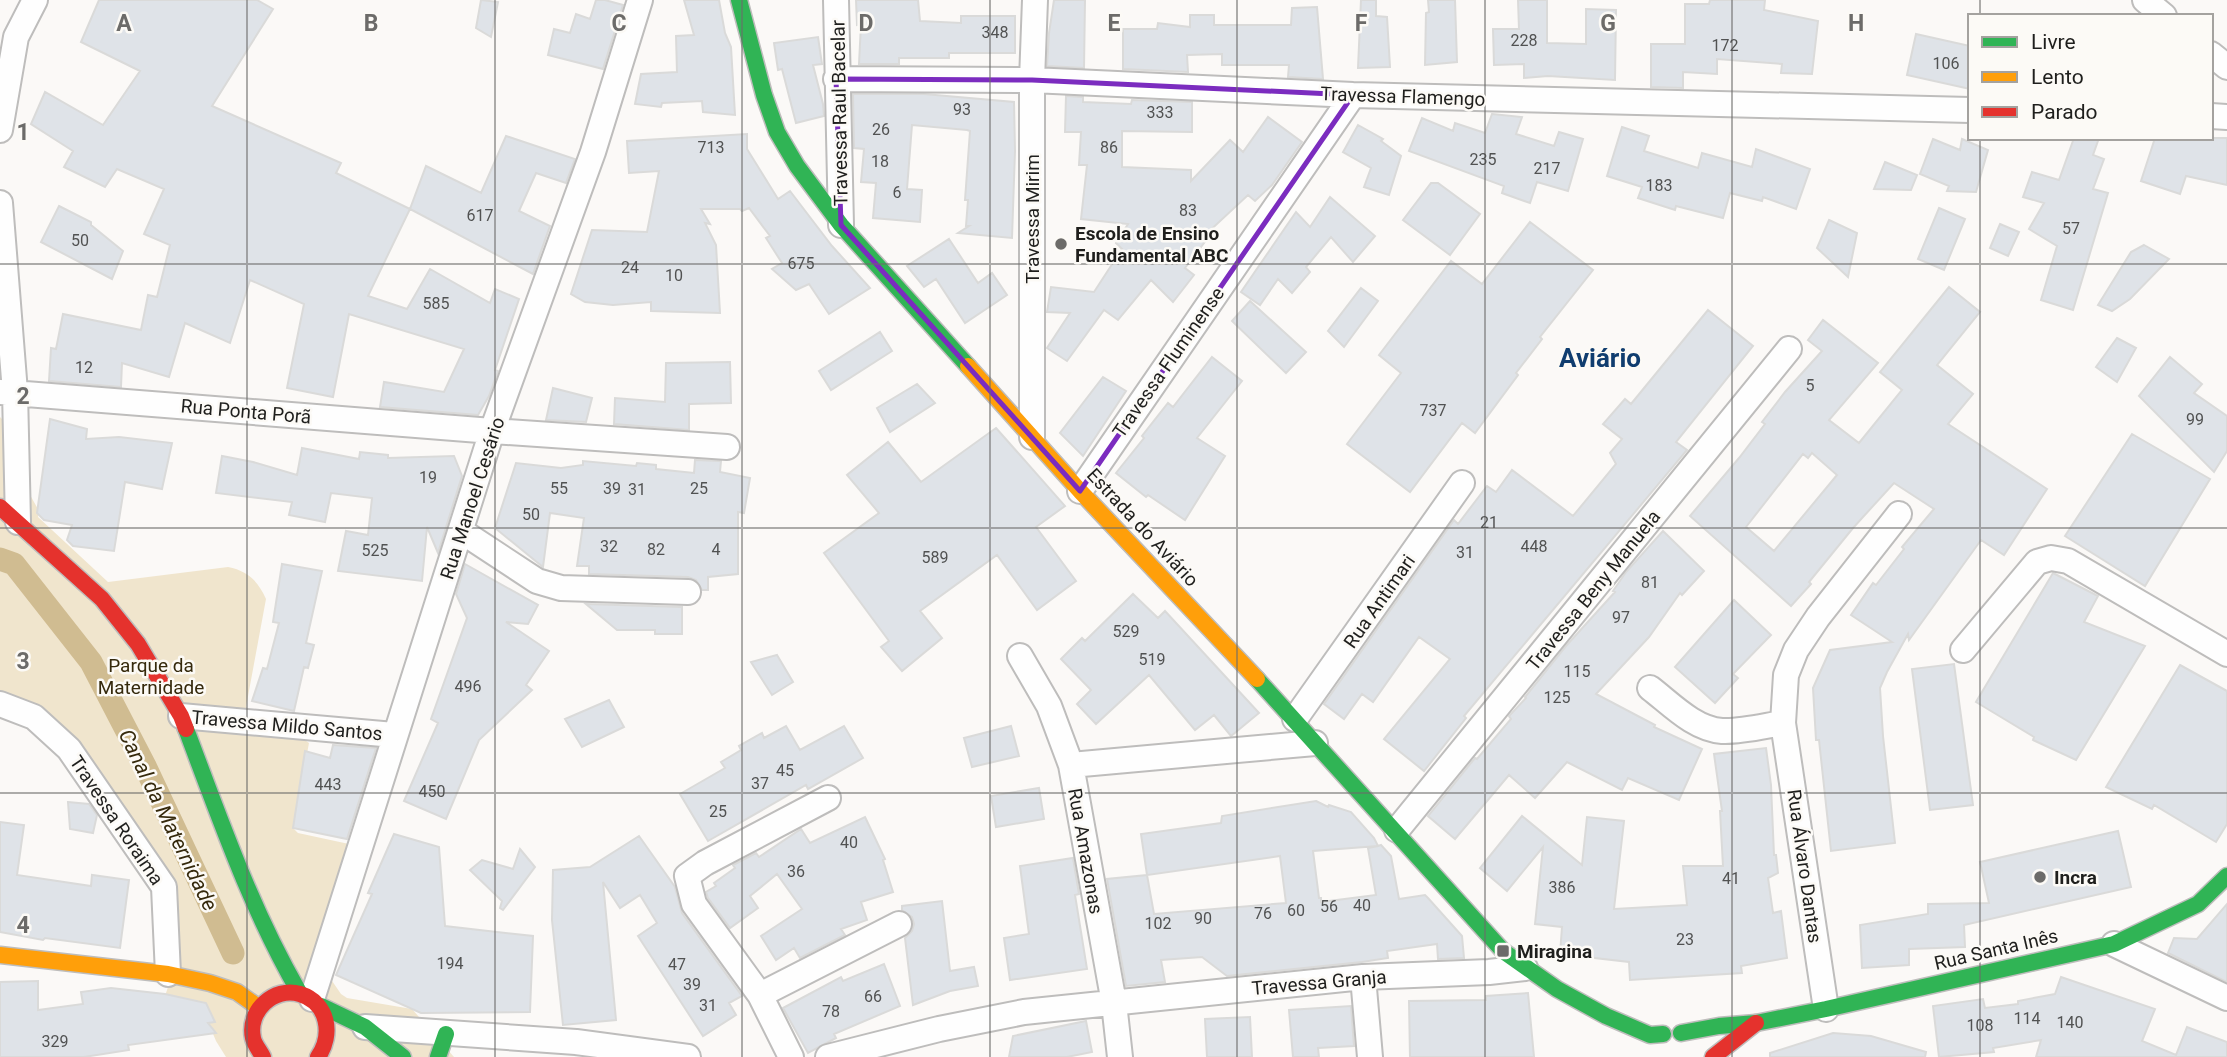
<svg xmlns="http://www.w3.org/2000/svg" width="2227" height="1057" viewBox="0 0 2227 1057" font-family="Roboto,sans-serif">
<rect width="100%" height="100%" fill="#fbf9f7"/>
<path fill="#f0e5cd" d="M0,417L7,424L9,457L39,511L38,517L108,582L228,567C248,571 258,581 266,599L246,707L250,710L263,711L309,743L293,828L298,833L349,844L317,959L341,994L347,998L412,1009L454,1057H226L216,1041L204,1012L164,999L176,963L130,822L83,745L52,716L0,693Z"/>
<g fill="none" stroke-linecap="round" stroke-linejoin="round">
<path stroke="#d0bc91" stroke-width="23" d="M0,559L14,564L91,662L145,766L233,953"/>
</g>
<path fill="#dfe3e8" stroke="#dadad9" stroke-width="2" fill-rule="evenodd" d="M99,0H257L273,9L212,106L341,163L336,173L410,209L368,296L407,309L430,269L490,303L495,289L519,299L495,370L498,371L489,396L478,415L380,407L384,382L444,392L464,349L349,314L333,397L287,388L304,304L250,280L230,343L185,323L169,377L122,363L121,387L49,381L51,348L56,349L63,314L141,330L148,295L157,297L170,245L144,234L164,189L117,169L105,187L64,167L73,151L31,124L45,92L103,125L140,71L81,42Z
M481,0L498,2L491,37L476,28Z
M596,0H605L623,5L603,69L548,55L554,29L570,33L576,14L590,19Z
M684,0H719L725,33L731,47L735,115L703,112L702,101L662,103L661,107L635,104L641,74L677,72L676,36L694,35Z
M856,0H918L920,21L961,23V16H1015V53H949V58H899V64H859L861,24L857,25Z
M1054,0H1085L1084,68L1047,66L1049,33Z
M1361,0H1376V16L1387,17L1390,67L1358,68Z
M1428,0H1455L1457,62L1425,65L1426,13L1429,12Z
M1518,0H1547V43L1586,44V9L1616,10L1615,80L1548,76L1524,78V64L1494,65L1493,29H1519Z
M1710,0H1765L1764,10L1818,21L1812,74L1781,73L1782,64L1717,59V74L1683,72V88L1651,87V44H1685V4H1709Z
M1317,7L1323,79L1288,77L1289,65H1222V54L1187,55L1188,72L1123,69V29H1157L1158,23L1190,27V15H1214V25H1291L1292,8Z
M1916,34L1970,46V89L1907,75Z
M818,37L822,64L813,65L823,104L824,116L796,123L782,69L778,70L774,43Z
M853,94H924L1014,102L1015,151L1012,238L958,233L969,226H966L968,200H965L970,131L967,130L912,125L907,189L922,190L920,222L873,218L876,183L861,182L864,149L854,148Z
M1066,96L1083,97V102L1131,104L1132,100L1192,102V132L1122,131V167L1191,170V181L1230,140L1243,152L1268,117L1302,142L1272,185L1255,201L1248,195L1204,236L1207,239L1185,268L1194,275L1173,302L1151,280L1118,320L1104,310L1067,361L1047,348L1070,313L1047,312L1051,287L1094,292L1122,249L1116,243L1128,224L1081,219L1087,165H1079L1081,132H1065Z
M1492,114L1522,117L1516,134L1554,146L1559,132L1583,139L1568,191L1537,182L1530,203L1502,193L1504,186L1409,151L1422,118L1453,131L1455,123L1485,133Z
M1358,125L1383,139L1381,141L1401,156L1389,195L1364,187L1371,168L1343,152Z
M1622,127L1649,136L1644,151L1698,168L1702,153L1752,167L1756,149L1810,169L1796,209L1763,197L1762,201L1730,193L1723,218L1676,206L1675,210L1638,198L1642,187L1607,176Z
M747,134V149L778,199L790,191L832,246L870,288L829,314L809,284L796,290L772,269L782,263L766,238L770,236L749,208L742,211L740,209H701L710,224L705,223L716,245L720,313L651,311V302L613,305L585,302L571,294L592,230L647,232L659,171L629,173L627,141Z
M506,136L575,159L566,183L536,173L519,211L550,226L533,274L410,209L426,166L481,193Z
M2074,138H2099L2093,155L2104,159L2093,189L2108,193L2073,310L2041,300L2057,246L2029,229L2044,203L2023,197L2032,172L2059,180Z
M2155,138H2227V185L2186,176L2180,194L2141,181Z
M1933,139L1960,150L1962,139L1988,150L1976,192L1947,191L1949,186L1920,174Z
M1885,162L1917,175L1911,190L1874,189Z
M1431,183H1438L1480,214L1450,255L1403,220Z
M1330,197L1375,236L1353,262L1331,237L1306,267L1310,272L1292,293L1278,279L1260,305L1241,292L1296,212L1310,227Z
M59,206L91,222V225L123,251L112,279L41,242Z
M1939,208L1965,219L1944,270L1918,259Z
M1829,220L1857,233L1848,277L1817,248Z
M1530,222L1593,270L1540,337L1542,339L1516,373L1518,375L1475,433L1462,423L1410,492L1347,444L1401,373L1379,355L1451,261L1482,284Z
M2000,224L2019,232L2008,256L1990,248Z
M949,239L978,283L992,273L1007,295L965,323L936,279L924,287L907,266Z
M2144,245L2169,259L2130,299L2112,311L2098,305L2131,252Z
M1949,287L1980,312L1937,365L1973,394L1948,424L2047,489L2004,555L1981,540L1909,640L1908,634L1887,672L1880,688L1883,736L1895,843L1831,851L1819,740H1816L1813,688L1830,650L1892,642L1851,615L1873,583L1876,585L1904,549L1902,547L1934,509L1894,483L1853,528L1809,582L1811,584L1791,606L1690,516L1739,458L1765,424L1762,422L1785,392L1822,351L1808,340L1823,320L1878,363L1829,420L1859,443L1902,390L1880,372ZM1812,453L1837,475L1774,551L1746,527L1803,454L1808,458Z
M1361,288L1378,301L1344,347L1328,331Z
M1250,301L1306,352L1286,373L1232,321Z
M1708,310L1753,346L1676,442L1687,450L1464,716L1466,718L1424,771L1384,739L1450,659L1419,637L1373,702L1362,694L1344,719L1324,704L1454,520L1458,524L1487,486L1496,492L1512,470L1573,516L1616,464L1610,453L1622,439L1603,424L1625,399L1631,404Z
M880,332L892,351L831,390L819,371Z
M2117,338L2136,348L2117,382L2096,367Z
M1212,357L1242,381L1197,438L1225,456L1185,520L1148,495L1146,497L1116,473L1144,438L1142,436L1168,403L1173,407Z
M2170,357L2202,384L2194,393L2227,416V451L2214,472L2139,396Z
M730,362L731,403L689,404V430L614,424L615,398L665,402L666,363Z
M1103,377L1126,391L1083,456L1060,433Z
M917,384L935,403L890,432L877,408Z
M553,388L592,398L586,422L546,420Z
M50,419L87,429L86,439L119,437L172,443L162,489L125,482L114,551L73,546L67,540L72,525L44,520L37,513Z
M996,428L1065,506L1036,527L1076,581L1037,610L997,555L920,611L942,638L902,671L881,647L889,641L824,553L879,513L847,475L888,442L921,482Z
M2132,434L2210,479L2145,586L2065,536Z
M302,448L359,459L360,452L388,455V458L454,456L462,476L438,553L427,527L422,581L338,571L346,531L368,535L372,498L331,493L325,522L289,515L292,502L216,493L222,456L253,462L297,475Z
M695,460L721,461L720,472L750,478L744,513L738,512V574L708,577V590H702L696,580L688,577L589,574V566H577L584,518L550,513L543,567L495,528L516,463L561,468L583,465V461L636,466L637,463L656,465V469L694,473Z
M1663,531L1704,571L1682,595L1680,593L1649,637L1596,694L1655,725L1654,727L1702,749L1679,800L1628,778L1622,790L1567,762L1535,798L1509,775L1455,839L1428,816L1475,758L1477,759L1511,719L1509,716L1526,698L1525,697L1566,646L1615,592L1613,591L1626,572Z
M282,564L322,571L306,643L314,645L308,668L304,667L294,711L252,701L263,668L267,669L279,623L273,622Z
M465,564L538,605L528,624L506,622L549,651L526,685L532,690L479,740L446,819L404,801L438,723L431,719L467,618L456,594Z
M2053,573L2098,596L2084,622L2145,646L2076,760L2033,740L2034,737L1976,702Z
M1133,594L1158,618L1165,611L1259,713L1231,736L1214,715L1195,730L1149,675L1096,724L1077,704L1091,690L1061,659L1082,638L1085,641Z
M1734,600L1771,635L1733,674L1738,678L1715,703L1675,667Z
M586,604L682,607V634H655V630H617Z
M777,655L793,682L772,695L751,662Z
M1954,664L1973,805L1930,810L1912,669Z
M2180,665L2227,691V824L2216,842L2154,805L2152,809L2106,787Z
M609,700L624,727L582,747L565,719Z
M786,726L800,750L844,726L863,758L808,789L806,785L708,841L680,794L725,768L721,762L741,750L739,746L762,733L764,738Z
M1011,726L1019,756L972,767L964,738Z
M333,745L376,748L347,839L293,828L305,751L330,758Z
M1766,748L1771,785L1774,855H1776L1778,873L1768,878L1773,913L1781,911L1787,958L1741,966L1742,973L1630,980L1629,962L1560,954L1562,927L1535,924L1543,847L1507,891L1480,868L1522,816L1582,865L1587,817L1624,821L1614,909L1687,905L1683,866H1723L1720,811H1722L1714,754Z
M1039,788L1044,819L996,827L991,796Z
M1316,801L1328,807L1329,805L1351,812L1374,838L1378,846L1381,845L1391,856L1399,899L1425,895L1428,898L1462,936L1464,958L1438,959L1437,944L1387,951L1388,958L1362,962L1227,976L1202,957L1161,960L1165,982L1126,986L1107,879L1147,875L1141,834L1221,823L1222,816ZM1378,846L1368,848L1376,895L1321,902V898H1319L1313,851ZM1280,856L1286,903L1154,914L1147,875Z
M68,802L89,804L97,815L93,833L70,829Z
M865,817L885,859L883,860L893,892L861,902L867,920L841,929L845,935L800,958L794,948L776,960L761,936L802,909L777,874L750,896L758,908L730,928L708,898L706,892L716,886L714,883L735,868L733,865L756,853L759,857L801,829L810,843Z
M0,822L24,825L17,875L91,886L92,875L129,880L120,948L45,938L43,940L0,932Z
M2118,831L2131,887L1964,925L1965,947L1909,949V965L1862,968L1860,925L1928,914V904L1989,903L1980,862Z
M394,834L439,847L445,926L533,936L530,1012L421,1013L336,975L372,894L368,893Z
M639,836L675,887L682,913L742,996L729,1003L736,1015L703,1036L638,936L657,923L640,895L620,908L603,882L616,1020L563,1025L552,920L553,870L590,867Z
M520,849L535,867L503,910L500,908L502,901L470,870L482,860L513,869Z
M1073,858L1079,894L1075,895L1087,969L1010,980L1004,938L1029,934L1020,866Z
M942,901L950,971L974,967L978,986L950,991L913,1005L905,938L912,931L914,924L912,917L902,910V906Z
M2227,904V982L2168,953L2174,938L2197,939Z
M884,964L900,1006L834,1034L836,1038L808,1053L783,1008L841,977L843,981Z
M2061,977L2155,1009L2142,1041L2176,1055L2187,1027L2227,1042V1057H2036L2041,1040L1993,1048L1994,1052L1939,1057L1933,1006L1983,999L1985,1008L2018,1004V1001L2055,994Z
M38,981V1010L83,1004L81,992L111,988L165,994L206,1003L215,1022L208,1023L216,1033L128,1045L129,1050L84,1057H0V982Z
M1528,993L1534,1057H1410L1409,1001L1486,1000V996Z
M1351,1006L1354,1046L1318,1048L1319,1057H1293L1289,1010Z
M1250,1017L1252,1057H1207L1205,1019Z
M1086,1021L1092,1052L1067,1057H1009L1013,1036Z
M1833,1033L1871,1036L1926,1052L1925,1057H1770V1053Z"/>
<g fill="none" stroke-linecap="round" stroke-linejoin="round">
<g stroke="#bebdbc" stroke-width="28">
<path id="street" d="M836,0L841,225
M2145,0L2164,16
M2211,54L2227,67
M836,79L1032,80L1353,95L1970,110
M2211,116L2227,117
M0,130L16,37L35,0
M0,203L15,392L18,522
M0,392L492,431L727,447
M1032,437V80L1035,0
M1080,491L1353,95
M461,531L537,581L561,588L688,592
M1963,650L2037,562L2051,558L2068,561L2227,654
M1020,656L1049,706L1071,765L1114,1003L1120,1057
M1650,688C1671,704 1694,729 1722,731C1741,732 1764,726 1783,723
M0,704L34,717L69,749L164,887L168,974
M181,716L394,735
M1295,719L1462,483
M1071,765L1315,743
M1397,830L1789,349
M2114,944L2227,998
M1363,977L1370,1057
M760,995L899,924
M312,999L492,431L593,152L640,0
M1826,1009L1783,723L1786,675L1796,650L1818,617L1899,514
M365,1027L576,1042L688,1057
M791,1057L760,995L694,904L687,876L705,863L828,798
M828,1057L939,1029L1024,1012L1363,977L1489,972L1525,968"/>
</g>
<g stroke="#bebdbc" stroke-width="19">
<path id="fast" d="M739,0L764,95L777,132L797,166L841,225L968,366
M1257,679L1503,951L1557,989L1606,1016L1650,1035L1663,1034
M186,729C220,819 251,909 299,992
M321,1006L365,1027L403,1057
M1681,1033L1719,1026L1756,1023L1826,1009L2114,944L2198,904L2227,876
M438,1057L446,1034"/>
</g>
<g stroke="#bebdbc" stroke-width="19">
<path id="slow" d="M968,366L1080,491L1257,679
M0,955L168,974L210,983L237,992L258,1007"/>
</g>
<g stroke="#bebdbc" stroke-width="19">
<path id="jam" d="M0,507L102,599L138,644L181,716L186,729
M263,1057C260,1051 254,1044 253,1038C247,1011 274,986 300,994C329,1003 333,1035 318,1057
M1713,1057L1756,1023"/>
</g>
<use href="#street" stroke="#fefefe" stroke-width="24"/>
<use href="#fast" stroke="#30b455" stroke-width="16"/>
<use href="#slow" stroke="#ff9f0a" stroke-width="16"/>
<use href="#jam" stroke="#e5322d" stroke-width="16"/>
</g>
<path fill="none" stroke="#7b2cbf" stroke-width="5" stroke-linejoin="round" d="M836,79L1032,80L1353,95L1080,491L841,225Z"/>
<path fill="none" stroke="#6c6b69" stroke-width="2" stroke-opacity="0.55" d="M247,0V1057M495,0V1057M742,0V1057M990,0V1057M1237,0V1057M1485,0V1057M1732,0V1057M1980,0V16M1980,138V1057M0,264H2227M0,528H2227M0,793H2227"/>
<g fill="#6c6b69" stroke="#fcfaf6" stroke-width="2.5">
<circle cx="1061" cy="244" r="7"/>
<circle cx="2040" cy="877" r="7"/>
<rect x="1496" y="944" width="14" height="14" rx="3.5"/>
</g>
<g text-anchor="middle" stroke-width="5" stroke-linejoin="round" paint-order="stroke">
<g font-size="16" fill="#515252">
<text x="995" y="38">348</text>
<text x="1524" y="46">228</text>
<text x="1725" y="51">172</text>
<text x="1946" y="69">106</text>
<text x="962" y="115">93</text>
<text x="1160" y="118">333</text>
<text x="881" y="135">26</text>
<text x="711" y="153">713</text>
<text x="1109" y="153">86</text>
<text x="1483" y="165">235</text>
<text x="880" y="167">18</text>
<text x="1547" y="174">217</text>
<text x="1659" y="191">183</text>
<text x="897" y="198">6</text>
<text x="1188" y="216">83</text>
<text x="480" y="221">617</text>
<text x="2071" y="234">57</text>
<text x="80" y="246">50</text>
<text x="801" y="269">675</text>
<text x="630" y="273">24</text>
<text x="674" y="281">10</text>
<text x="436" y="309">585</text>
<text x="84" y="373">12</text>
<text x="1810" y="391">5</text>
<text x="1433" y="416">737</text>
<text x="2195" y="425">99</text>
<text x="428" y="483">19</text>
<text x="559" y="494">55</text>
<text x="612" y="494">39</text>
<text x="699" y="494">25</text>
<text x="637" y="495">31</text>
<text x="531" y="520">50</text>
<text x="1489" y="528">21</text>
<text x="609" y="552">32</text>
<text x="1534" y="552">448</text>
<text x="656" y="555">82</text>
<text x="716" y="555">4</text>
<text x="375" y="556">525</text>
<text x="1465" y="558">31</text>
<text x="935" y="563">589</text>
<text x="1650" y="588">81</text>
<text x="1621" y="623">97</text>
<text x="1126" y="637">529</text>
<text x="1152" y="665">519</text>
<text x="1577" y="677">115</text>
<text x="468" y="692">496</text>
<text x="1557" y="703">125</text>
<text x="785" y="776">45</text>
<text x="760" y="789">37</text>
<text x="328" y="790">443</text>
<text x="432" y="797">450</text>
<text x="718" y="817">25</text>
<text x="849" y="848">40</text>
<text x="796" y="877">36</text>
<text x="1731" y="884">41</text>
<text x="1562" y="893">386</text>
<text x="1362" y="911">40</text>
<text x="1329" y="912">56</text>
<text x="1296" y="916">60</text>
<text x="1263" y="919">76</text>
<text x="1203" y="924">90</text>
<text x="1158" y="929">102</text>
<text x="1685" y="945">23</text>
<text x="450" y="969">194</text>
<text x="677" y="970">47</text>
<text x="692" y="990">39</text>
<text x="873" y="1002">66</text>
<text x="708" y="1011">31</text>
<text x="831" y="1017">78</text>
<text x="2027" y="1024">114</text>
<text x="2070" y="1028">140</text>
<text x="1980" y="1031">108</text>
<text x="55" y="1047">329</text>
</g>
<g font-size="19" fill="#1f1f1d" stroke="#fcfaf6">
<text transform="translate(1403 96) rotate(2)" y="7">Travessa Flamengo</text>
<text transform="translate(839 113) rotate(-91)" y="7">Travessa Raul Bacelar</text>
<text transform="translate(1032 219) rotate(-90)" y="7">Travessa Mirim</text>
<text transform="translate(1168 362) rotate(-55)" y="7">Travessa Fluminense</text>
<text transform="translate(246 411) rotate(5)" y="7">Rua Ponta Porã</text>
<text transform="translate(472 498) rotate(-72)" y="7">Rua Manoel Cesário</text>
<text transform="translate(1143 527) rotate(47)" y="7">Estrada do Aviário</text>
<text transform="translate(1593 590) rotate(-51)" y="7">Travessa Beny Manuela</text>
<text transform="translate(1379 601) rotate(-55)" y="7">Rua Antimari</text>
<text transform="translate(287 725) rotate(5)" y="7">Travessa Mildo Santos</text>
<text transform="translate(117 820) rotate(56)" y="7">Travessa Roraima</text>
<text transform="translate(1086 851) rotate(80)" y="7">Rua Amazonas</text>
<text transform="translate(1805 866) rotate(82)" y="7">Rua Álvaro Dantas</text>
<text transform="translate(1996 949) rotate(-13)" y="7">Rua Santa Inês</text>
<text transform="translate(1319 982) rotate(-5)" y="7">Travessa Granja</text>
</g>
<g font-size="19" font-weight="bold" fill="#1f1f1d" stroke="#fcfaf6" text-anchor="start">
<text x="1075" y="240">Escola de Ensino<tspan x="1075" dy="22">Fundamental ABC</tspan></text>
<text x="2054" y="884">Incra</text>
<text x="1517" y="958">Miragina</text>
</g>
<g font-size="19" fill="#35290c" stroke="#fcfaf6">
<text x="151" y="672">Parque da<tspan x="151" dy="22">Maternidade</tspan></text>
</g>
<g font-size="21" font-style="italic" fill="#35290c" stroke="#fcfaf6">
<text transform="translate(168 820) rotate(64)" y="7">Canal da Maternidade</text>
</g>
<g font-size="26" font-weight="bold" fill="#103d6f" stroke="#fcfaf6">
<text x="1600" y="367">Aviário</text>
</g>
</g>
<g font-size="23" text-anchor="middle" font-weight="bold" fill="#6c6b69" stroke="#fcfaf6" stroke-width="5" stroke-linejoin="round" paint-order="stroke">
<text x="124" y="31">A</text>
<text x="371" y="31">B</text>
<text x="619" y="31">C</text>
<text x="866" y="31">D</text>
<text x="1114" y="31">E</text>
<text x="1361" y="31">F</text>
<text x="1608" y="31">G</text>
<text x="1856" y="31">H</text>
<text x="23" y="140">1</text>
<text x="23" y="404">2</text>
<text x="23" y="669">3</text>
<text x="23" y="933">4</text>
</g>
<rect x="1968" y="14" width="245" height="126" fill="#fcfaf6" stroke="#a4a29f" stroke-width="2"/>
<rect x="1982" y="37" width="35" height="10" fill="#30b455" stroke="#a4a29f" stroke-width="2"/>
<text x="2031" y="49" font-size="21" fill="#1f1f1d">Livre</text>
<rect x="1982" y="72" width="35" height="10" fill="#ff9f0a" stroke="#a4a29f" stroke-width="2"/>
<text x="2031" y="84" font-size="21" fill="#1f1f1d">Lento</text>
<rect x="1982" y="107" width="35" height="10" fill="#e5322d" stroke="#a4a29f" stroke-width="2"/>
<text x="2031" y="119" font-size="21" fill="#1f1f1d">Parado</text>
</svg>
